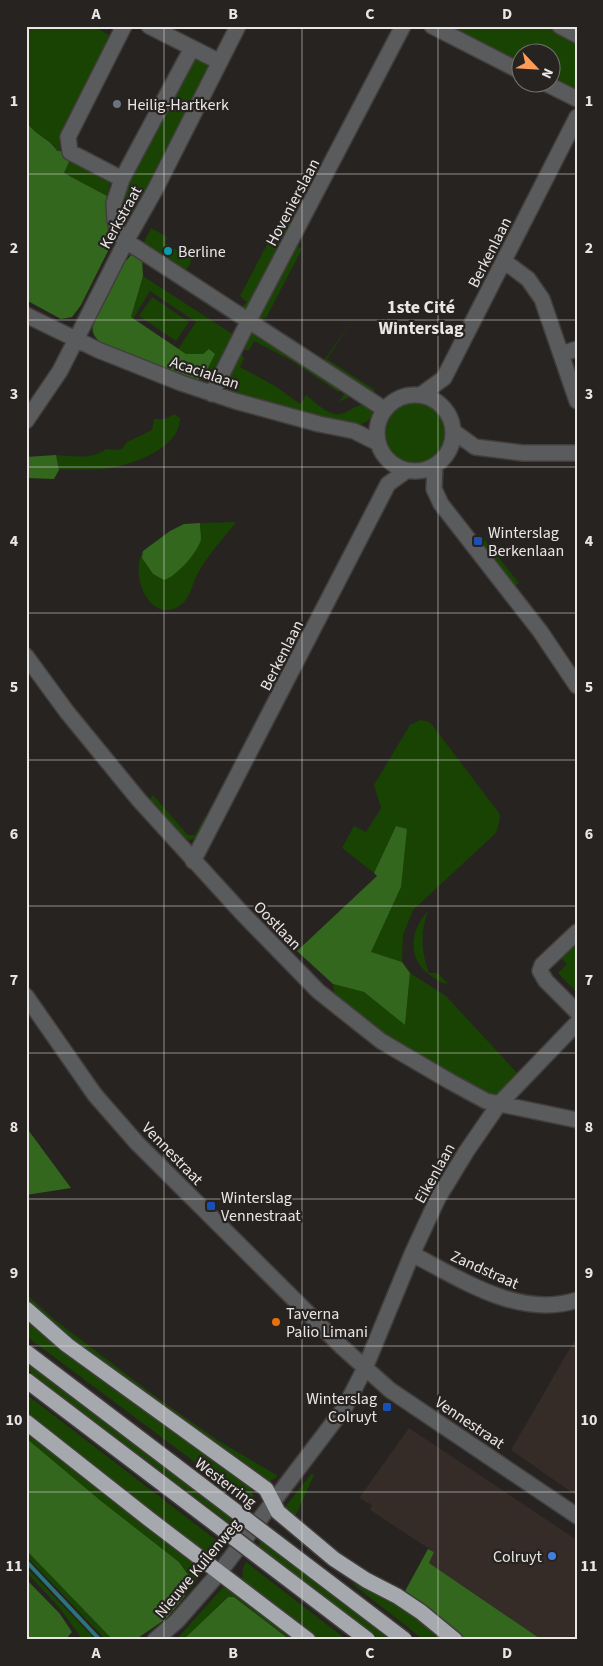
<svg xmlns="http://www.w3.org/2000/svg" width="603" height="1666" viewBox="0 0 603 1666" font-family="'Source Sans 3',sans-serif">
<rect width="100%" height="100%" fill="#272321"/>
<path fill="#352b27" d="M577,1336V1496L511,1450Z
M409,1428L577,1540V1640H542L429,1563L434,1552L370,1510L372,1505L359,1498Z"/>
<path fill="#184302" d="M26,26H93L111,36L59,140L60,151H57L54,145L37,134L26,121Z
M445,26H548L577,41V91L551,81L550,52H520V65Z
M198,57L211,64L128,228H125L120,225L122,194L191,60Z
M70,160L108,178L110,184L107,196L64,173Z
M286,208L299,212L247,310L239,309L247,302L240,296Z
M151,228L167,237L165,243L191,259L190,265L184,271L143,244Z
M295,245L302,249L266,318L256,320Z
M143,276L234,335L214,376L207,381L198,380L204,376L203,354H186L178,349L196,322L150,291L133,319L131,317Z
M152,297L189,322L176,341L139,316Z
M353,319L327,359L375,390L372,397L323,362Z
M252,328L351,396L339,402L345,393L340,390L338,392L292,361L254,341L249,350H244L243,346Z
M240,355L243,356L244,359L240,367L275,386L300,404L306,395C314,401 329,417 341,414C350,412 356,403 367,405L373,413C369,423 362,424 351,426L238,396V393L233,391L229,382L231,374L229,373Z
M383 432a32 32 0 1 1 64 0a32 32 0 1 1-64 0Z
M174,414L180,418C180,448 134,464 110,468C93,471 76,469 59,470L56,455C73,456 92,460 106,449L116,450L122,449L127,442L152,430L154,419H165Z
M236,522C223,539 207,556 197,575C192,584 191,596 183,603C153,629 128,578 143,551L142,558L153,574L201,539L200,523Z
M480,534L519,583L514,587L475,538Z
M420,720L430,722L499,813L500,819L496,833L413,910L403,935L402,962L370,953L401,887L396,826L374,873L342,848L354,826L366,832L381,808L374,785L410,725Z
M153,795L188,835H195L205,816L209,818L198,838L190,840L183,838L149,801Z
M428,911C420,932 421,952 429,973H438L448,984C442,984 439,980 434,978C407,961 408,933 428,911Z
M577,942V993L558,973L567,964L558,956Z
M410,973L446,996L518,1074L498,1094H488L382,1035L334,998L333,984L364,992L405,1025Z
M26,1294L55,1320L159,1399L219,1441L278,1476L269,1482L257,1477L72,1341L26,1300Z
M26,1316L251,1488L254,1499L251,1504L26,1336Z
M26,1363L236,1521L232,1525L26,1369Z
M26,1394L220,1543L203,1555L26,1415Z
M26,1430L197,1565C204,1577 192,1586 185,1596L191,1579L179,1562L101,1501L26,1438Z
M312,1473L314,1475L294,1519L285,1507Z
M261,1541L391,1640H380L258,1546Z
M26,1550L113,1640H106L26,1556Z
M246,1562L347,1640H316L241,1583C244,1575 241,1569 246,1562Z
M26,1567L96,1640H83L58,1606L26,1572Z
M350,1582L391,1600L445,1640H424Z
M224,1586H230L300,1640H290L234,1597H227L188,1636L183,1640H176Z"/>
<path fill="#33671d" d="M26,121C35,136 51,139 57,151H60L70,160L64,173L107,196L108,232L111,245L81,305L72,317L61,319L26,300Z
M131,255L142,259L143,276L131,317L186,354H203L209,349L215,354L204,376L198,380L102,344C93,336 90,331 95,319L124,259L127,260Z
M56,455L59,470L54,479L26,478V457Z
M200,523C200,528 201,534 201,539C199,551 176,577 164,580L153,574L142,558L143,551L170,531L184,524Z
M396,826L407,829L401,887L371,952L402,962L410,973L405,1025L364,992L333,984L297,951L377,876L374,873Z
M26,1127L71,1188L26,1195Z
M26,1438L101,1501L179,1562L191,1579L185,1596L167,1618L135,1640H113L26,1550Z
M428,1549L434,1552L429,1563L542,1640H464L427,1609L404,1593Z
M26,1579L60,1614L72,1632L65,1640H26Z
M228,1597H234L290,1640H183Z"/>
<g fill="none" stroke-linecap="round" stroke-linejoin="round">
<path stroke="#2c737e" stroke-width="4" d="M26,1561L100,1640"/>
<g stroke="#423e3c" stroke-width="18">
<path id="minor" d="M149,26L220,62
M432,26L520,71
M560,26L577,35
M192,48L122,179L114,203L115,220L118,233L126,241L384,409
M543,82L577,99
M122,179L70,152L68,137L124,26
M504,261L528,279L542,299L577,401
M26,315L98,350L181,383L235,401L319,424L354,431L378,443
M561,354L577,349
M212,394L248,322L403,26
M422,394L444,378L577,117
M377 433a38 38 0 1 1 76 0a38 38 0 1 1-76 0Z
M26,421L60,371L126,241L155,190L238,26
M453,431L475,447L523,453H577
M435,466L434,489L441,504L540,631L577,686
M26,656L67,712L139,800L241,912L318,991L381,1041L451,1082L486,1101L577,1120
M193,861L388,484L406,471
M577,932L542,965L540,971L546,981L577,1012
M26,996L95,1095L137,1143L342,1347L390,1390L577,1516
M412,1254C461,1279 519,1319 577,1300
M155,1640L177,1621L219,1573L345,1407L365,1368L412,1254L438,1198L466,1152L499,1104L577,1023"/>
</g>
<g stroke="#423e3c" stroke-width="18">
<path id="highway" d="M26,1309L67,1345L266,1489L278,1512L334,1559L366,1580L397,1596L421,1612L455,1640
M26,1422L149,1519L308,1640"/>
</g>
<use href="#minor" stroke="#5a5b5d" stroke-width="15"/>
<use href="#highway" stroke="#a5a8ac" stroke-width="15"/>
<g stroke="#423e3c" stroke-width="18" stroke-linecap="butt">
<path id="highway-bridge" d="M26,1352L405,1640
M26,1380L368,1640"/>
</g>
<use href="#highway-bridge" stroke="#a5a8ac" stroke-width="15"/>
</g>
<path fill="none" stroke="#e9e6e5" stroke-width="1" stroke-opacity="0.55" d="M164,26V1640M302,26V1640M438,26V1640M26,174H577M26,320H577M26,467H577M26,613H577M26,760H577M26,906H577M26,1053H577M26,1199H577M26,1346H577M26,1492H577"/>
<circle fill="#6b7280" stroke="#272321" stroke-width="2" cx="117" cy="104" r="5"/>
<circle fill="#0f9aa8" stroke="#272321" stroke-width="2" cx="168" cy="251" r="5"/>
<g fill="#1a4fb4" stroke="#272321" stroke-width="2">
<rect x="473" y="536" width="10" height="10" rx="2.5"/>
<rect x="206" y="1201" width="10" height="10" rx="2.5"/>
<rect x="382" y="1402" width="10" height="10" rx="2.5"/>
</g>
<circle fill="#e8710a" stroke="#272321" stroke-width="2" cx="276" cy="1322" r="5"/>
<circle fill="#3f7fe0" stroke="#272321" stroke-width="2" cx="552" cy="1556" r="5"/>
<g text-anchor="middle" stroke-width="4.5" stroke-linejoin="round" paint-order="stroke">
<g font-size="16" fill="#e9e6e5" stroke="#272321" text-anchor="start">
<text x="127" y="110">Heilig-Hartkerk</text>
<text x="178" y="257">Berline</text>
<text x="488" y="538">Winterslag<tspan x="488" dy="18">Berkenlaan</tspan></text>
<text x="221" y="1203">Winterslag<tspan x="221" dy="18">Vennestraat</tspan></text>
<text x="286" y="1319">Taverna<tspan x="286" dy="18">Palio Limani</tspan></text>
<text x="377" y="1404" text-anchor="end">Winterslag<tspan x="377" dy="18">Colruyt</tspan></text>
<text x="542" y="1562" text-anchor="end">Colruyt</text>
</g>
<g font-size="16" fill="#e9e6e5" stroke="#272321">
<text transform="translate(292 202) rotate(-62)" y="6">Hovenierslaan</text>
<text transform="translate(120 217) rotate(-61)" y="6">Kerkstraat</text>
<text transform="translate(489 252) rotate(-63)" y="6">Berkenlaan</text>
<text transform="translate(205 372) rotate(19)" y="6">Acacialaan</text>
<text transform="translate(281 655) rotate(-63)" y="6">Berkenlaan</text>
<text transform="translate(278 925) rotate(46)" y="6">Oostlaan</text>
<text transform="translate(173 1153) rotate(46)" y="6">Vennestraat</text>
<text transform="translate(434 1173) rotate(-61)" y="6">Eikenlaan</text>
<text transform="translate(485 1269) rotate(24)" y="6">Zandstraat</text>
<text transform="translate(470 1422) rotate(34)" y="6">Vennestraat</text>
<text transform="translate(226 1482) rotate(37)" y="6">Westerring</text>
<text transform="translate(197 1568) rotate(-50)" y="6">Nieuwe Kuilenweg</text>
</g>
<g font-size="18" font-weight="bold" fill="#e9e6e5" stroke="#272321">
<text x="421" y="313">1ste Cité<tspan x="421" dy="21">Winterslag</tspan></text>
</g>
</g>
<rect width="603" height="1666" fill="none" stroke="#272321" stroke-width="55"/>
<g transform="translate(536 68) rotate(115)"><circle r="24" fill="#272321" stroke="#75716f"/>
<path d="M0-4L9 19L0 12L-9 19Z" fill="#fd9c56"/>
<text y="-8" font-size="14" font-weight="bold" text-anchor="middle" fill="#e9e6e5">N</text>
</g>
<rect x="28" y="28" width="548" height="1610" fill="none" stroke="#e9e6e5" stroke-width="2"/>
<g font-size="16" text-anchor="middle" font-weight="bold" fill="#e9e6e5">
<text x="96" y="19">A</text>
<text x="233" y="19">B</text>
<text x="370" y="19">C</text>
<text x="507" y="19">D</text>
<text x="14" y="106">1</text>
<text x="589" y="106">1</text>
<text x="14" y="253">2</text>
<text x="589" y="253">2</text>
<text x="14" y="399">3</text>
<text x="589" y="399">3</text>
<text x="14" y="546">4</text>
<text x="589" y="546">4</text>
<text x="14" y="692">5</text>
<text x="589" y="692">5</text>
<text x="14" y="839">6</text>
<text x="589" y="839">6</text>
<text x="14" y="985">7</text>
<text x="589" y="985">7</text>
<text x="14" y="1132">8</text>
<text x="589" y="1132">8</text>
<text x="14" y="1278">9</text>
<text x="589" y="1278">9</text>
<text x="14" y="1425">10</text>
<text x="589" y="1425">10</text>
<text x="14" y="1571">11</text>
<text x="589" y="1571">11</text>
<text x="96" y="1658">A</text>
<text x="233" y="1658">B</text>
<text x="370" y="1658">C</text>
<text x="507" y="1658">D</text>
</g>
</svg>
